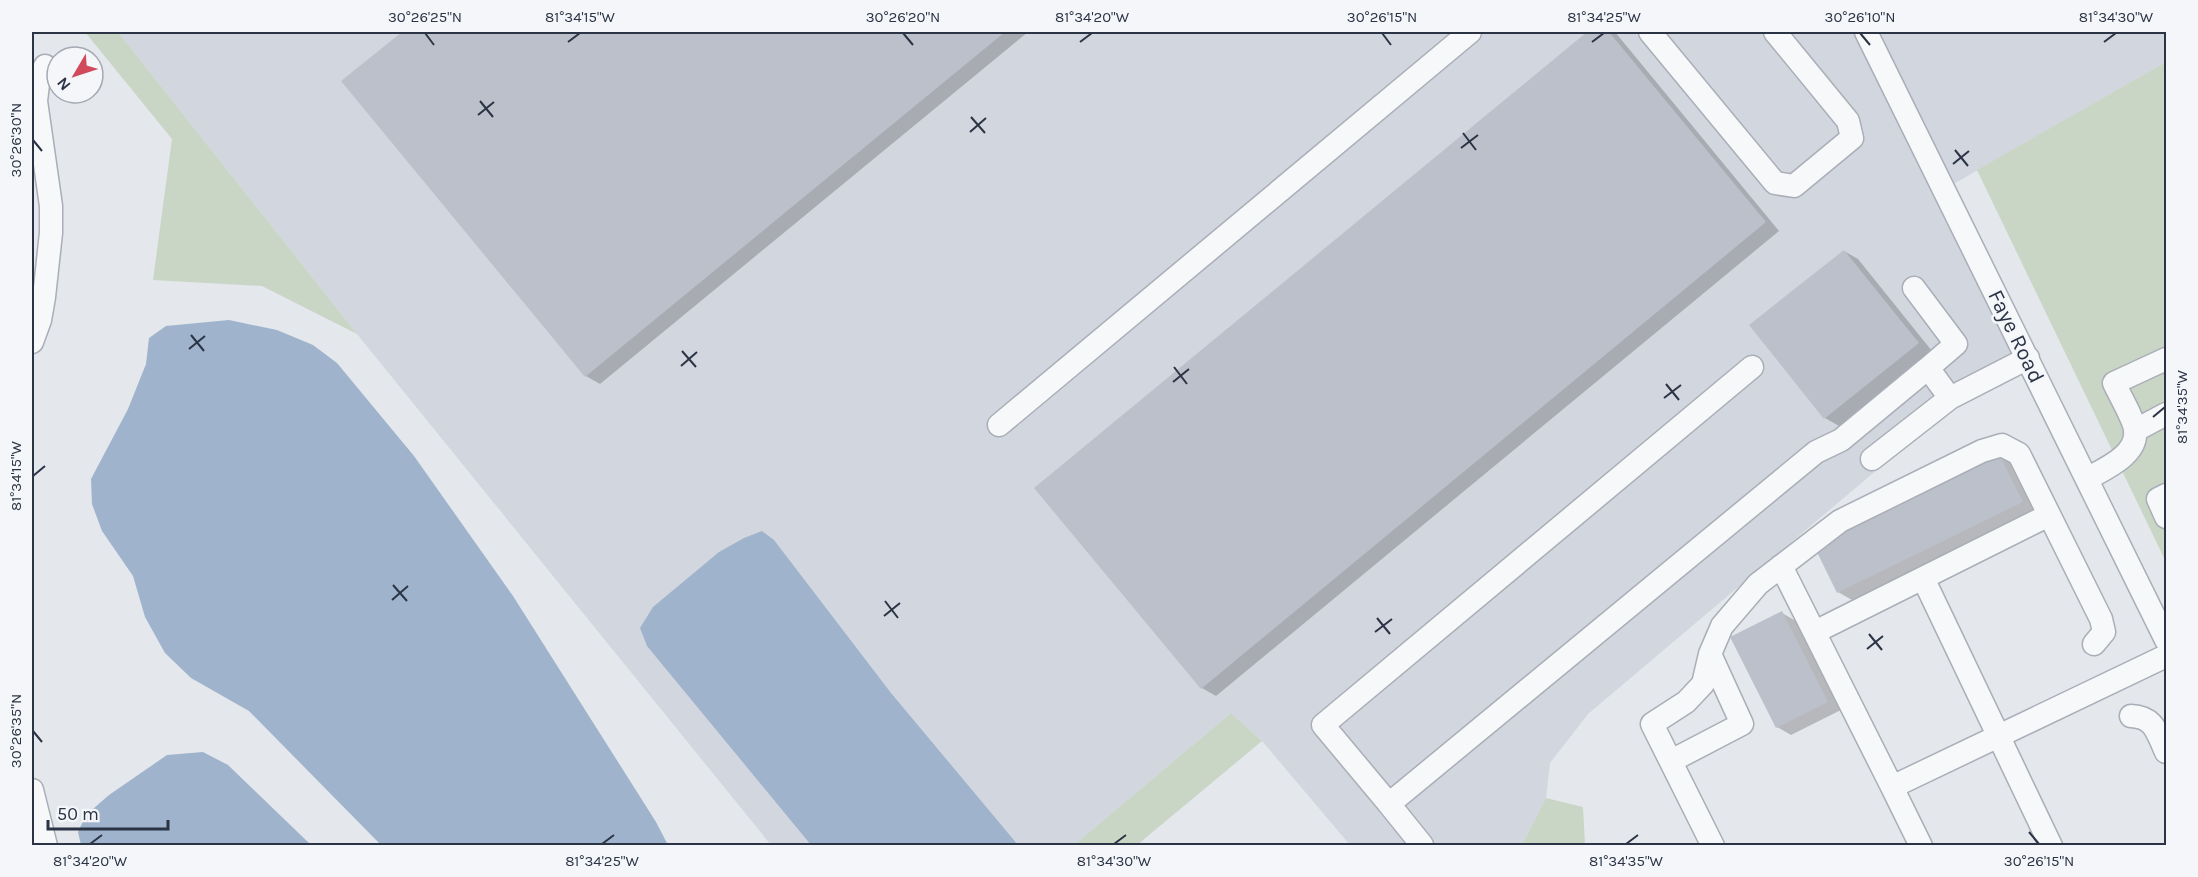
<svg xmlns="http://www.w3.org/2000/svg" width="2198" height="877" viewBox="0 0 2198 877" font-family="Karla,sans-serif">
<rect width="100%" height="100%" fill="#e4e7ec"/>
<path fill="#d2d6de" d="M118,32H1857L2024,372L1949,409L1588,714L1550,763L1546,798L1522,845H1350L1262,741L1231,713L1074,845H771L357,334Z
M1877,32H2166V62L1952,185Z"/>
<path fill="#c9d6c5" d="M85,32H118L357,334L262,286L153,280L172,139Z
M2166,62V562L1977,170Z
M1231,713L1262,741L1137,845H1074Z
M1546,798L1583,807L1585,845H1522Z"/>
<path fill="#9fb4cc" d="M229,320L277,330L313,345L337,363L414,456L513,596L656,822L668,845H381L249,711L191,678L165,653L145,617L133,576L102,531L92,504L91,479L128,409L146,364L149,338L166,326Z
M762,531L774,540L891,693L1018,845H811L647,646L640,628L653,607L719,552L744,538Z
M203,752L228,765L311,845H81L78,832L86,815L109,795L167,755Z"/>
<path fill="#0003" d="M404,32H1028L600,384L586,376L344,81Z
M1590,32H1615L1779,231L1216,696L1202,688L1036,488Z
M1844,251L1858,259L1932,351L1839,426L1825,418Z
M1998,454L2012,462L2036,510L1852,600L1838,592Z
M1782,613L1796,621L1841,710L1791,735L1777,727Z"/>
<path fill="#bbc0ca" d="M402,32H1005L585,377L341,81Z
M1587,32H1609L1766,222L1201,689L1034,488Z
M1844,250L1919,343L1824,419L1749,325Z
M1998,452L2023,502L1837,593L1815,548L1842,535L1840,530Z
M1782,611L1828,702L1776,728L1730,637Z"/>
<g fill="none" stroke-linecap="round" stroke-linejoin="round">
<g stroke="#a9aeb7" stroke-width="25">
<path id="minor" d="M1650,32L1775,183L1794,186L1852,138L1848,121L1775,32
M1866,32L2166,640
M1914,288L1956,344L1928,368L1950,398
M32,342L40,320L44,297L51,233V206L36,101L38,84L45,66
M1752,367L1323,725L1389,804L1816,452L1841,440L1928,368
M999,425L1470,32
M2136,430L2166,414
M1872,459L1950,398L2028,358
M2087,479C2104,469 2138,455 2135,431C2135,421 2119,394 2114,383L2166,359
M2166,495L2158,499L2166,517
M1781,566L1892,787
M1923,578L2051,846
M1815,632L2049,515
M2131,716C2155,717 2157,733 2166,752
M1671,761L1742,724L1710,654
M32,790L46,846
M1389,804L1422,845
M1713,846L1652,724L1686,702L1703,684L1710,654L1722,626L1758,584L1840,521L1982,451L2002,445L2019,454L2101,619L2104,632L2094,644
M1921,846L1892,787L2166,656"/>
</g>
<use href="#minor" stroke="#f7f8fa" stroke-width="22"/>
</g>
<path fill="none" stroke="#2b3445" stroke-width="2" d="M425,33L434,45M903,33L913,45M1382,33L1391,45M1860,33L1870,45M568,42L580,33M1080,42L1092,33M1592,42L1604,33M2104,42L2116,33M480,101L493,117M478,115L494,102M971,117L985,133M970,132L986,118M1463,133L1476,150M33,140L42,151M1461,148L1478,135M1955,150L1968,166M1953,164L1969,151M191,335L204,351M189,349L205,336M682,351L696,367M681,366L697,352M1174,367L1187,384M1173,382L1189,369M1666,384L1679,400M1664,398L1681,385M2153,417L2165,407M33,476L45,466M393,585L407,601M392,600L408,586M885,601L898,618M884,616L900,603M1377,618L1390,634M1375,632L1392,619M1869,634L1882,650M1867,649L1883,636M33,731L42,742M2029,832L2039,844M90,844L102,835M602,844L614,835M1114,844L1126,835M1626,844L1638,835"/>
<g text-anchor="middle" stroke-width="5" stroke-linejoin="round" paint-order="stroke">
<g font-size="22" fill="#2b3445" stroke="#f4f6f9">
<text transform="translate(2017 336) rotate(64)" y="8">Faye Road</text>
</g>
</g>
<rect width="2198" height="877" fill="none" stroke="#f4f6f9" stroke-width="66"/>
<g transform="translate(75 75) rotate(231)"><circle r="28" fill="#f4f6f9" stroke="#a4a8b1" stroke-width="1.5"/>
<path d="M0-4.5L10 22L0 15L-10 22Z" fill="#d1495b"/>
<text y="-9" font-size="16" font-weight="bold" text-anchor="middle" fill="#2b3445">N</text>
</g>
<path d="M48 820v9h120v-9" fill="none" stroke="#2b3445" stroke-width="3"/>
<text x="57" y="820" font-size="18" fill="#2b3445" stroke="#f4f6f9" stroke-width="4.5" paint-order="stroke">50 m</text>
<rect x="33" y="33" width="2132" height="811" fill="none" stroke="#2b3445" stroke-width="2"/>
<g font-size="15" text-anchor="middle" fill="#2b3445">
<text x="425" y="22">30°26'25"N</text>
<text x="580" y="22">81°34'15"W</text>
<text x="903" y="22">30°26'20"N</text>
<text x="1092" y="22">81°34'20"W</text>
<text x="1382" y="22">30°26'15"N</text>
<text x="1604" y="22">81°34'25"W</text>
<text x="1860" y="22">30°26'10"N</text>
<text x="2116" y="22">81°34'30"W</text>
<text transform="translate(16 140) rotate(-90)" y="5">30°26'30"N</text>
<text transform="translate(2182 407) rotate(-90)" y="5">81°34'35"W</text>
<text transform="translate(16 476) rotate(-90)" y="5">81°34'15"W</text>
<text transform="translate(16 731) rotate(-90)" y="5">30°26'35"N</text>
<text x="90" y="866">81°34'20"W</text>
<text x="602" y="866">81°34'25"W</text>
<text x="1114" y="866">81°34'30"W</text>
<text x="1626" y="866">81°34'35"W</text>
<text x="2039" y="866">30°26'15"N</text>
</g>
</svg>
